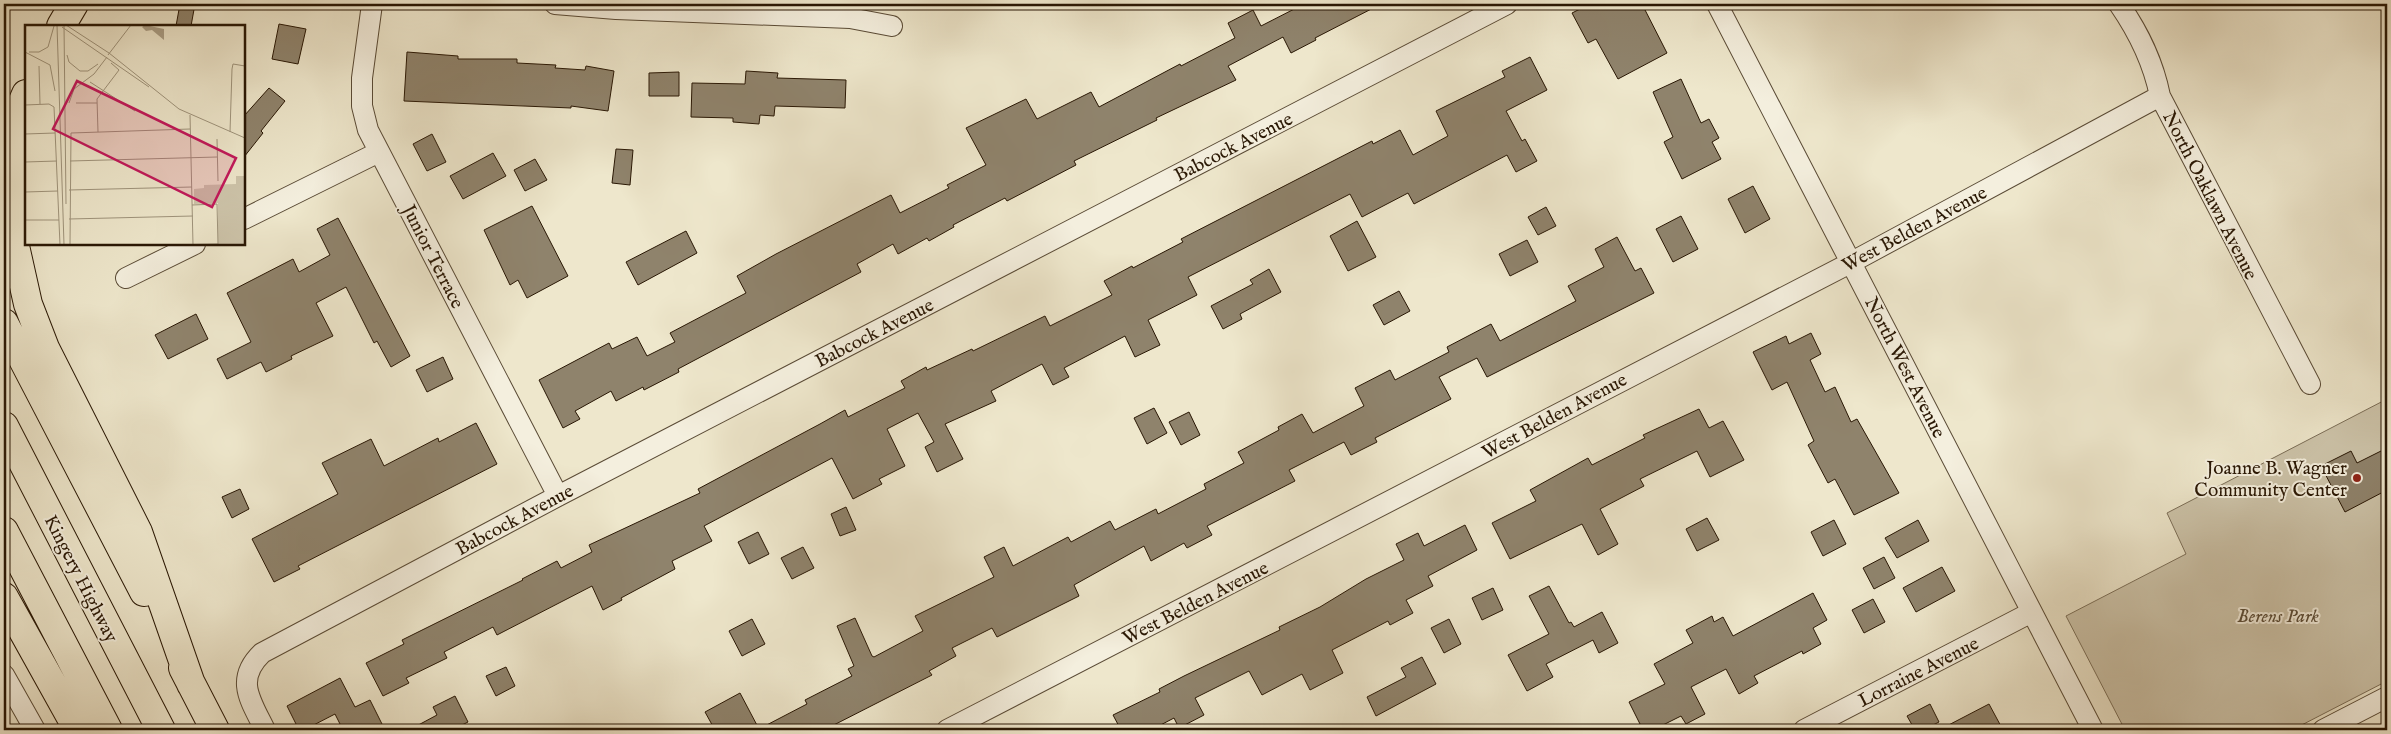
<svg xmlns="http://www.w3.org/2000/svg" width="2391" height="734" viewBox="0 0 2391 734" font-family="'IM FELL English',serif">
<rect width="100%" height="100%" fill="#eee7cc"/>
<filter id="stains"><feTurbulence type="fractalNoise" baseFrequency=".004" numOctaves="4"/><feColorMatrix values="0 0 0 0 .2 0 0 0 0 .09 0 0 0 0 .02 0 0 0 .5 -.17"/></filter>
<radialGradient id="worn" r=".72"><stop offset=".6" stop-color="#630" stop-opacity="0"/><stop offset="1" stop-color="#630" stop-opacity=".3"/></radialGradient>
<path fill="#cdc4aa" stroke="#7b6e57" d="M2387,399V681L2292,730H2125L2066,616L2186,554L2167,513Z"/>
<path fill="#8f836c" stroke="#291704" d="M180,4H195L191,26H176Z
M1304,4H1381L1315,38L1316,40L1291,53L1283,37L1228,66L1236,80L1156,118L1157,120L1074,161L1076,165L1032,188L1007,201L1005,198L953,225L954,227L929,241L927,238L898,254L893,244L857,264L861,272L678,369L679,372L644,390L643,387L616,401L611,391L575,411L580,419L563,428L539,380L609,343L612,349L637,337L647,356L675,342L670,333L746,293L737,276L776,254L891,195L900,213L949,188L947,185L986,165L966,128L1026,99L1037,119L1091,92L1099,107L1180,64L1181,66L1235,38L1228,23L1253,10L1261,26Z
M1590,4H1642L1667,53L1618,79L1596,39L1588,43L1572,13Z
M279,24L306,29L298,64L272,59Z
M407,52L458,56V59H517V63L556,65L555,68L585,70L586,66L614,71L608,111L571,106V108L404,101Z
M1530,57L1547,90L1506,111L1522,141L1525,139L1537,161L1516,172L1507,155L1414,204L1408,193L1362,217L1350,194L1188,277L1197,295L1148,320L1160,345L1135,357L1125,336L1064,368L1069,377L1053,385L1042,364L991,391L996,401L945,424L963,459L937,472L925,447L934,442L918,413L887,429L905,466L879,479L882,484L853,499L832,458L704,526L712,541L672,561L675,569L621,598L622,600L603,610L592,586L497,635L493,627L444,652L447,658L406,678L409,683L383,696L366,663L404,644L402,640L523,580L522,579L557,561L561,568L592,552L589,545L700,493L698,489L820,424L845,410L848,417L905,388L901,381L926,367L927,370L972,349L973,351L1045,316L1050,326L1112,295L1104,281L1132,266L1133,268L1183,242L1181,239L1372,141L1373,144L1400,130L1413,155L1448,136L1436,111L1505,77L1502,71Z
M746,71L778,73L777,78L846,80L845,108L775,106L774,116L760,115L759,124L733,122V118L691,117L692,83L745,84Z
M679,72V96H649V73Z
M1681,79L1701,123L1709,119L1719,138L1712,142L1721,159L1682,179L1664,142L1673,137L1653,92Z
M269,88L285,101L261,131L263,133L244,157V116Z
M432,134L446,162L427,171L413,144Z
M616,149L633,150L630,185L612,183Z
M493,153L506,176L463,199L450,176Z
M535,159L547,180L525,191L514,170Z
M1753,186L1770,219L1745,233L1728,199Z
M532,206L568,276L527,298L518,280L510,285L484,230Z
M1546,207L1556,226L1538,235L1528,217Z
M1681,216L1698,249L1673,262L1656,229Z
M338,218L410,356L391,367L377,341L374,343L346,287L316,303L333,336L291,356L292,359L266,372L261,362L227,379L217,359L251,342L227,293L293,259L299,272L330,255L317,229Z
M1357,221L1376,257L1348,271L1330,236Z
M686,231L697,253L638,285L626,262Z
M1617,237L1635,271L1641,268L1654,293L1487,377L1477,358L1439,377L1451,399L1375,438L1377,442L1351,455L1344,442L1289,470L1295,481L1207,526L1212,535L1187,548L1184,543L1151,561L1144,546L1074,585L1079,596L997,637L992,628L952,648L956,656L929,671L932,675L824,730H715L705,712L740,693L759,729L807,704L805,700L852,676L848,669L854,666L837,626L855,618L872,656L874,657L923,631L915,616L994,577L984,557L1004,547L1013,566L1068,537L1071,542L1110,521L1115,530L1156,509L1158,514L1206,489L1204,484L1244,463L1238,452L1279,430L1278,427L1302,414L1313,433L1364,406L1355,388L1390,370L1395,380L1449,352L1447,347L1491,324L1500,341L1576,301L1568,286L1604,267L1595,249Z
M1527,240L1538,262L1510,276L1499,254Z
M1269,269L1281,292L1240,314L1242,319L1223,329L1211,306L1253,284L1250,280Z
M1399,291L1410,311L1384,325L1373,305Z
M196,314L208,339L168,359L155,335Z
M1811,333L1821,354L1810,360L1825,392L1835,387L1851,422L1857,419L1899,493L1854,515L1835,479L1828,483L1808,445L1814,441L1787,382L1772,390L1753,352L1786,336L1789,344Z
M443,357L453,379L427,392L416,370Z
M1154,408L1167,433L1147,444L1134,418Z
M1699,409L1709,428L1723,421L1744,460L1710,477L1697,451L1640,479L1644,486L1600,509L1618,544L1598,555L1582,524L1510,559L1492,523L1536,501L1530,490L1588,458L1592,465L1645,438L1643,435Z
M1189,412L1200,435L1181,445L1169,422Z
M476,423L497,464L298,566L300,569L274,582L252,539L338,494L322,463L371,439L384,466L438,438L439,442Z
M2387,448V490L2345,512L2321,466L2351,451L2357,463Z
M240,489L249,509L232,518L222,497Z
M846,507L856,530L840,536L831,514Z
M1707,518L1719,540L1697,551L1686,529Z
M1834,520L1846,544L1823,556L1811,532Z
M1918,520L1929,541L1897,558L1885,538Z
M1465,525L1477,550L1428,576L1433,586L1406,600L1413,613L1390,625L1388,621L1332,650L1343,673L1310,690L1302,674L1262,695L1249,671L1195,698L1204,715L1179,728L1174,718L1151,730H1121L1113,715L1160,692L1159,689L1184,676L1280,630L1279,627L1320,607L1366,579L1404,560L1396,544L1418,533L1424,546Z
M758,532L769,554L749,564L738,542Z
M803,547L814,568L792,579L781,558Z
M1884,557L1895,578L1874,589L1863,568Z
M1942,567L1955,591L1916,612L1903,588Z
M1549,586L1569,623L1571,622L1574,627L1602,612L1618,643L1599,653L1593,640L1546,664L1553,677L1527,691L1508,655L1549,634L1529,596Z
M1493,588L1503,610L1482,620L1472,598Z
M1813,593L1827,620L1813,628L1821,644L1803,654L1802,651L1754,676L1758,683L1739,694L1726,669L1691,687L1705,714L1686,724L1681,716L1653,730H1643L1629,702L1665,684L1654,664L1693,643L1686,630L1712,616L1714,622L1723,617L1733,636Z
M1873,599L1885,622L1864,633L1852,610Z
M752,619L765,644L742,656L729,631Z
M1449,619L1461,644L1444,653L1431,628Z
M1422,657L1436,684L1376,716L1367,697L1406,677L1401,668Z
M506,667L515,686L496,696L486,676Z
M340,678L355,707L370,700L385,730H343L335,714L304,730H299L287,706Z
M455,696L468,722L452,730H409L437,715L433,707Z
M1930,704L1939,722L1923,730H1915L1907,716Z
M1989,704L2003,730H1939Z"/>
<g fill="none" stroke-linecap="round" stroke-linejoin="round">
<g stroke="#5a4b36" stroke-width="22">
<path id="minor" d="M372,4L362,78V106L368,130L558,496
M555,4L616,9L850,18L892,26
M1717,4L2093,730
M2119,4C2139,33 2153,61 2160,96L2310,384
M244,219L379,152
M126,278L195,244
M4,675L35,730
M265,730C251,701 234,680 262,653L558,496L1507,4
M947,730L1852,262L2160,96
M1804,730L2032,612
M2323,730L2387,697"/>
</g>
<g stroke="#291704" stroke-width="30">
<path id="trunk" d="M61,26L74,4
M26,94L19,110L10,167L11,228L28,304L45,348L138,532L191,684
M4,323L144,592
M4,426L161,730
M4,531L108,730
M4,597L78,730
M183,668L215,730"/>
</g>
<use href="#minor" stroke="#f4efde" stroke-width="20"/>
<use href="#trunk" stroke="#eee7cc" stroke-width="28"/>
</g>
<circle fill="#8f2418" stroke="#f4efde" stroke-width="2" cx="2357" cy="478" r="5"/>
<g text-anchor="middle" stroke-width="4" stroke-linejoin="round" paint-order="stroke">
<g font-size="19" fill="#291704" stroke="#f4efde">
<text transform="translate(1233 146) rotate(-27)" y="7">Babcock Avenue</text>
<text transform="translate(2211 195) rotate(63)" y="7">North Oaklawn Avenue</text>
<text transform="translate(1914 228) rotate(-28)" y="7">West Belden Avenue</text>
<text transform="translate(434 256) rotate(63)" y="7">Junior Terrace</text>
<text transform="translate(874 332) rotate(-27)" y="7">Babcock Avenue</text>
<text transform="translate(1906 367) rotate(63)" y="7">North West Avenue</text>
<text transform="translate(1554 415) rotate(-28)" y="7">West Belden Avenue</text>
<text transform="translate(514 519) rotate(-28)" y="7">Babcock Avenue</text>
<text transform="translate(82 578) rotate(63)" y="7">Kingery Highway</text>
<text transform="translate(1195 602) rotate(-27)" y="7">West Belden Avenue</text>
<text transform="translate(1918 671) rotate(-27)" y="7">Lorraine Avenue</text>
</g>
<g font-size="19" fill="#291704" stroke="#f4efde" text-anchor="end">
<text x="2347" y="474">Joanne B. Wagner<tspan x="2347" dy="22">Community Center</tspan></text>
</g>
<g font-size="19" font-style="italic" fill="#5a4b36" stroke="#f4efde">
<text x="2278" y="622">Berens Park</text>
</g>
</g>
<g transform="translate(25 25)">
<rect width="220" height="220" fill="#eee7cc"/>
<path d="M211,151H220V220H193V178L169,179V164L179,163V160L211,159Z" fill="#cdc4aa"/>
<path d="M120,0L139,4V15L127,5L121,6L117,2Z" fill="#aba088"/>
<path fill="none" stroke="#9f947c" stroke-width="1" d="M32,0L39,220M39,0L41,179M41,0L84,28L154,84L220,113M37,2L124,62M0,27L25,40L30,66M4,27H14L23,22L29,1M42,30L44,37L55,46H63L73,39M83,30L106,0M14,41L15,79M65,57L110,86M44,78L49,64L69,49L82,32M51,78H72M0,80L24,79L29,82L35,220M165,90L168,220M73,107L72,74L94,45L86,38M205,107L207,44L208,39L220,41M0,109L30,108M192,114L193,156M45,136L192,132M0,137L32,136M44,165L167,162M0,167L33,166M167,180L192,179L193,220M44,194L168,191M0,195H34M45,220L46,108L165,104M144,220L193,219"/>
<path fill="#c2185b" fill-opacity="0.15" stroke="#c2185b" stroke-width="2.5" d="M52,56L211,133L187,182L28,104Z"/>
<rect width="220" height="220" fill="none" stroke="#291704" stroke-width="2.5"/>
</g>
<rect width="2391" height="734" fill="none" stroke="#eee7cc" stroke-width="20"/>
<rect x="5" y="5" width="2381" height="724" fill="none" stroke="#291704" stroke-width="2.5"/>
<rect x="10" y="10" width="2371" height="714" fill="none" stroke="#291704"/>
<rect width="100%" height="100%" filter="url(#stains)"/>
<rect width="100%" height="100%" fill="url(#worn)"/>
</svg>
